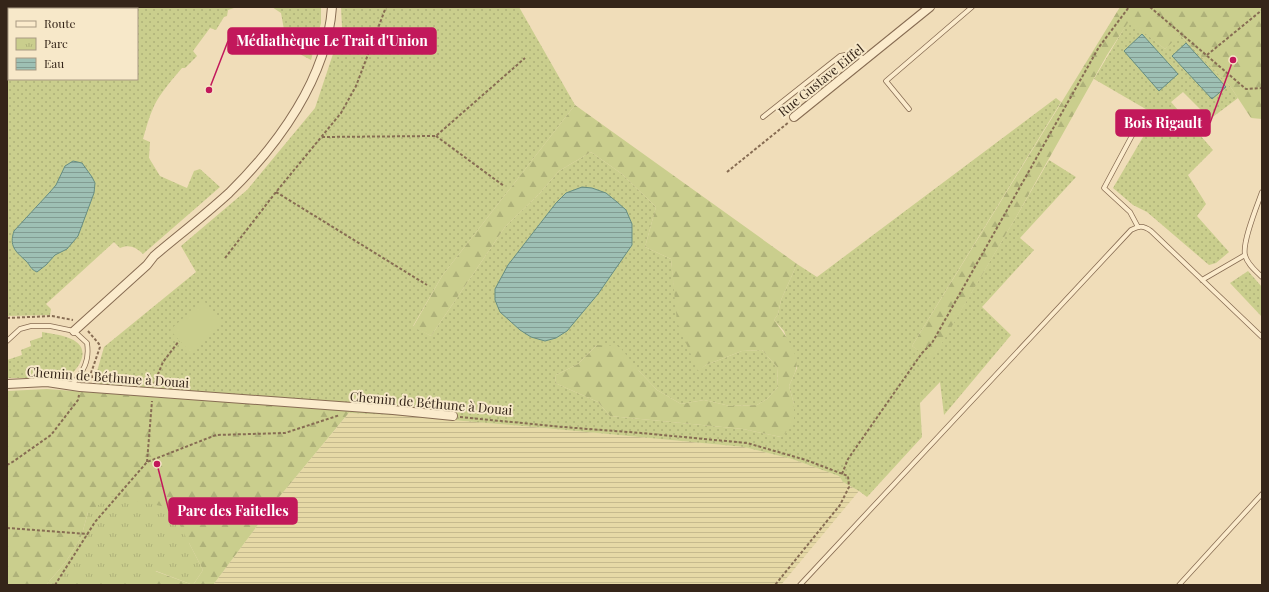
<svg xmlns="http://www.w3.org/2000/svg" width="1269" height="592" viewBox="0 0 1269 592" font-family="'Playfair Display',serif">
<defs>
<pattern id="farmland-rules" width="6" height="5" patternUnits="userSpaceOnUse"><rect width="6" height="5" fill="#e6d9a6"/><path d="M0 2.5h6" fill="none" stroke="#c6ba8e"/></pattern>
<pattern id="grass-dots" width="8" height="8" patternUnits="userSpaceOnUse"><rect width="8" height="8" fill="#cace8d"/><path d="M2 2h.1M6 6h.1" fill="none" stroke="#aeb179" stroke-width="1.8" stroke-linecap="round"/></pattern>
<pattern id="forest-firs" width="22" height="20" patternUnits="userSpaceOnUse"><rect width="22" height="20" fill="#cace8d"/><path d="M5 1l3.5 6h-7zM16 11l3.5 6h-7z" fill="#aeb179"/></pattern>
<pattern id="park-tufts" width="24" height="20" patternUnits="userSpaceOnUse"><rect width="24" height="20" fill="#cace8d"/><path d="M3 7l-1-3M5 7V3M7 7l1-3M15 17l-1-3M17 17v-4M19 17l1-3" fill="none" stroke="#aeb179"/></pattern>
<pattern id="water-rules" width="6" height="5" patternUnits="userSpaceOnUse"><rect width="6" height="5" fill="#9ec0b4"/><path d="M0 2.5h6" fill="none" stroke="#829c92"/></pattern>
</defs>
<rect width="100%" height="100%" fill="#f0ddb9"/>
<path fill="url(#farmland-rules)" d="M7,7H67L63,9H9V43L7,45Z
M349,413L394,415L534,427L744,447L792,459L839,476L843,482L859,491L781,585H213L275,502Z"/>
<path fill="url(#grass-dots)" d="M87,7H237L228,10L227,16L224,17L216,30L210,28L193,51L197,56L185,68H182C172,80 161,92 154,106C149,117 146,128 143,139L150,142L149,158L160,176L187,188L194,171L200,169L220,187L143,254C136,247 129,244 120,248L114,242L46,304L51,309L50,315L7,316V55L9,53V79H137V9H82Z
M272,7H321V23L311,60L281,44L285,35L281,13Z
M341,7H519L575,105L442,276L413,326L431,336L505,227L539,194L559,171L591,152L622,174L656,207L645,247L671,259L674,286L698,370L706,365L742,351L762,350L777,367L778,387L767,399L757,405L730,406L704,400L681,404L657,390L639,371L597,345L578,364L556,375L555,383L598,402L610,416L743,429L781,437L794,404L789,386L797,368L784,331L774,320L778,314L781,300L797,264L817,277L1056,98L1061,102L912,346L932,359L1019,212L1049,160L1076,177L1020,238L1034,250L982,307L1011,335L944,415L940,382L920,403L922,437L867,497L859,491L843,482L839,476L792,459L744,447L534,427L394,415L349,413L351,410L95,393L96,375L104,347L196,272L181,246L247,190L315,108L342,27Z
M1129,20L1165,49L1179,34L1230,86L1238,98L1210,119L1183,92L1171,102L1213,150L1188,175L1206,204L1197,216L1229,252L1216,263L1209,265L1147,212L1133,205L1113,188L1156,115L1094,79Z
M1248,271L1262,287V317L1230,283Z
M42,332C59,335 92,338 80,363C76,370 72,374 65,378H7V360L22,355L21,350L31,346L30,341L42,337Z"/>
<path fill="url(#forest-firs)" d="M1120,7H1262V119L1251,118L1230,86L1180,35L1165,49L1129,21L1107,55L1019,212L932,360L912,346Z
M575,105L797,264L781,300L778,314L774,320C783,332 800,353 796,369C795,374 791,381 789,386L794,404V424L781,437L743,429L610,416L598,402L555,383L556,375L578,364L597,345L619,346L639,371L657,390L681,404L704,400L730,406L757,405L767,399L778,387L777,367L762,350L742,351L706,365L698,371L677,322L671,259L645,247L656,207L622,174L591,152L559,171L539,194L505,227L431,336L413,327L442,276Z
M47,389L180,399L352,409L275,502L213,585H146L145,584L155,571L193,585L203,570L189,543L88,512L81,538L65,563L46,585H7V391Z"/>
<path fill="url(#park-tufts)" d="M112,496L171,508L203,570L193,585L156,571L146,584V585H46L65,563L81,538L88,512Z"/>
<path fill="#cace8d" d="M203,300L223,322L190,352L170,330Z"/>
<path fill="url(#water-rules)" stroke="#668d82" d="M1142,34L1178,74L1159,91L1124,51Z
M1186,43L1226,87L1212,99L1172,56Z
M73,161L82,163L92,177L95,183L94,193L78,236L67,249L55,255L46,265L37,272C30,269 31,266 26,261C15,251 9,246 14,231L50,192L56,185L65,166Z
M582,187L592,188L606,193L617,202L626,210L632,224V245L598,294L567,331L556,338L545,341L531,337L520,330L500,312L495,300V289L508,265L556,203L566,193Z"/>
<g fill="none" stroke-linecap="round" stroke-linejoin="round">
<g stroke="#876c53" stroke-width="5.5">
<path id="lane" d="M909,109L886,81L972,7
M763,117L840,56C850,53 856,55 866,59
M1262,192C1257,206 1242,242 1245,255C1247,264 1256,271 1262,277
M1138,227L1130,212L1104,188L1143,115
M1202,280L1245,255
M7,341L20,329L31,326H50L74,331L87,343C90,362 83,371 72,385
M800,585L1131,230C1139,226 1143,225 1151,231L1262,337
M1179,585L1262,494"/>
</g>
<g stroke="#876c53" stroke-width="10">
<path id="street" d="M63,9L67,7
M7,45L9,43
M794,117L930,7
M74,331L147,265L154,256C179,235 205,215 229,193C278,145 327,78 332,7
M7,384L47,382L80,387L393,410L453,416"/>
</g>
<path stroke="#876c53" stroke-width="2" stroke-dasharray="3 2" stroke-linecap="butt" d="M1150,7L1246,89L1262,88
M1207,55L1262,10
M436,136L504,186
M322,137L436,136L525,58
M727,172L789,122
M276,192L427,285
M225,258L276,192L341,113L356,86L386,7
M7,318L52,316L73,320
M88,331L99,344L100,347L91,373L93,380
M154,384L163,362L179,341
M460,417L563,427L641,433L747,443L806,460L848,476L849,487L840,505L775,585
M147,462L152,401
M7,465L14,461L51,435L78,400L79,395
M842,474L848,459L922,353L932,343L1099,47L1129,7
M7,528L88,534
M55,585L95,522L147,462L216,435L285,433L340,415"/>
<use href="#lane" stroke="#fbebcc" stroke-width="4"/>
<use href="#street" stroke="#fbebcc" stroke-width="8"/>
</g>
<g text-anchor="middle" stroke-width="4" stroke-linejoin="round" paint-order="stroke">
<g font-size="13" fill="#352519" stroke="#f7e8c9">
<text transform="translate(821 80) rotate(-39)" y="5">Rue Gustave Eiffel</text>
<text transform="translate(108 377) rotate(4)" y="5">Chemin de Béthune à Douai</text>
<text transform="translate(431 403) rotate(5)" y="5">Chemin de Béthune à Douai</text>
</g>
</g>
<path fill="none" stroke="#c2185b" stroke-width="1.5" d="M209 90L228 41M1233 60L1210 123M157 464L169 511"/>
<g fill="#c2185b" stroke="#f7e8c9" stroke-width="1.5">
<circle cx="209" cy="90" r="4"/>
<circle cx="1233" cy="60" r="4"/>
<circle cx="157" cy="464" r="4"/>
</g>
<g fill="#c2185b" stroke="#c2185b" stroke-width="1.5">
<rect x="228" y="28" width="208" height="26" rx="4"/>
<rect x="1116" y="110" width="94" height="26" rx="4"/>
<rect x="169" y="498" width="128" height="26" rx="4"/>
</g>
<g font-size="14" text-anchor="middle" font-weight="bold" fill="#fff">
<text x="332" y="46">Médiathèque Le Trait d'Union</text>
<text x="1163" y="128">Bois Rigault</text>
<text x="233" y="516">Parc des Faitelles</text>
</g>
<rect width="1269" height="592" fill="none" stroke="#352519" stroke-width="16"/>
<rect x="8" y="8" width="130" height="72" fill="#f7e8c9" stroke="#a99a83"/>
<rect x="16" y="21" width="20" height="6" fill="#fbebcc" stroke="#a99a83"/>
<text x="44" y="28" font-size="12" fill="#352519">Route</text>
<rect x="16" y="38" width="20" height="12" fill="url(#park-tufts)" stroke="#a99a83"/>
<text x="44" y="48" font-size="12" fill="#352519">Parc</text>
<rect x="16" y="58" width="20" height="12" fill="url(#water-rules)" stroke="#a99a83"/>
<text x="44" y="68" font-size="12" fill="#352519">Eau</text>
</svg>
